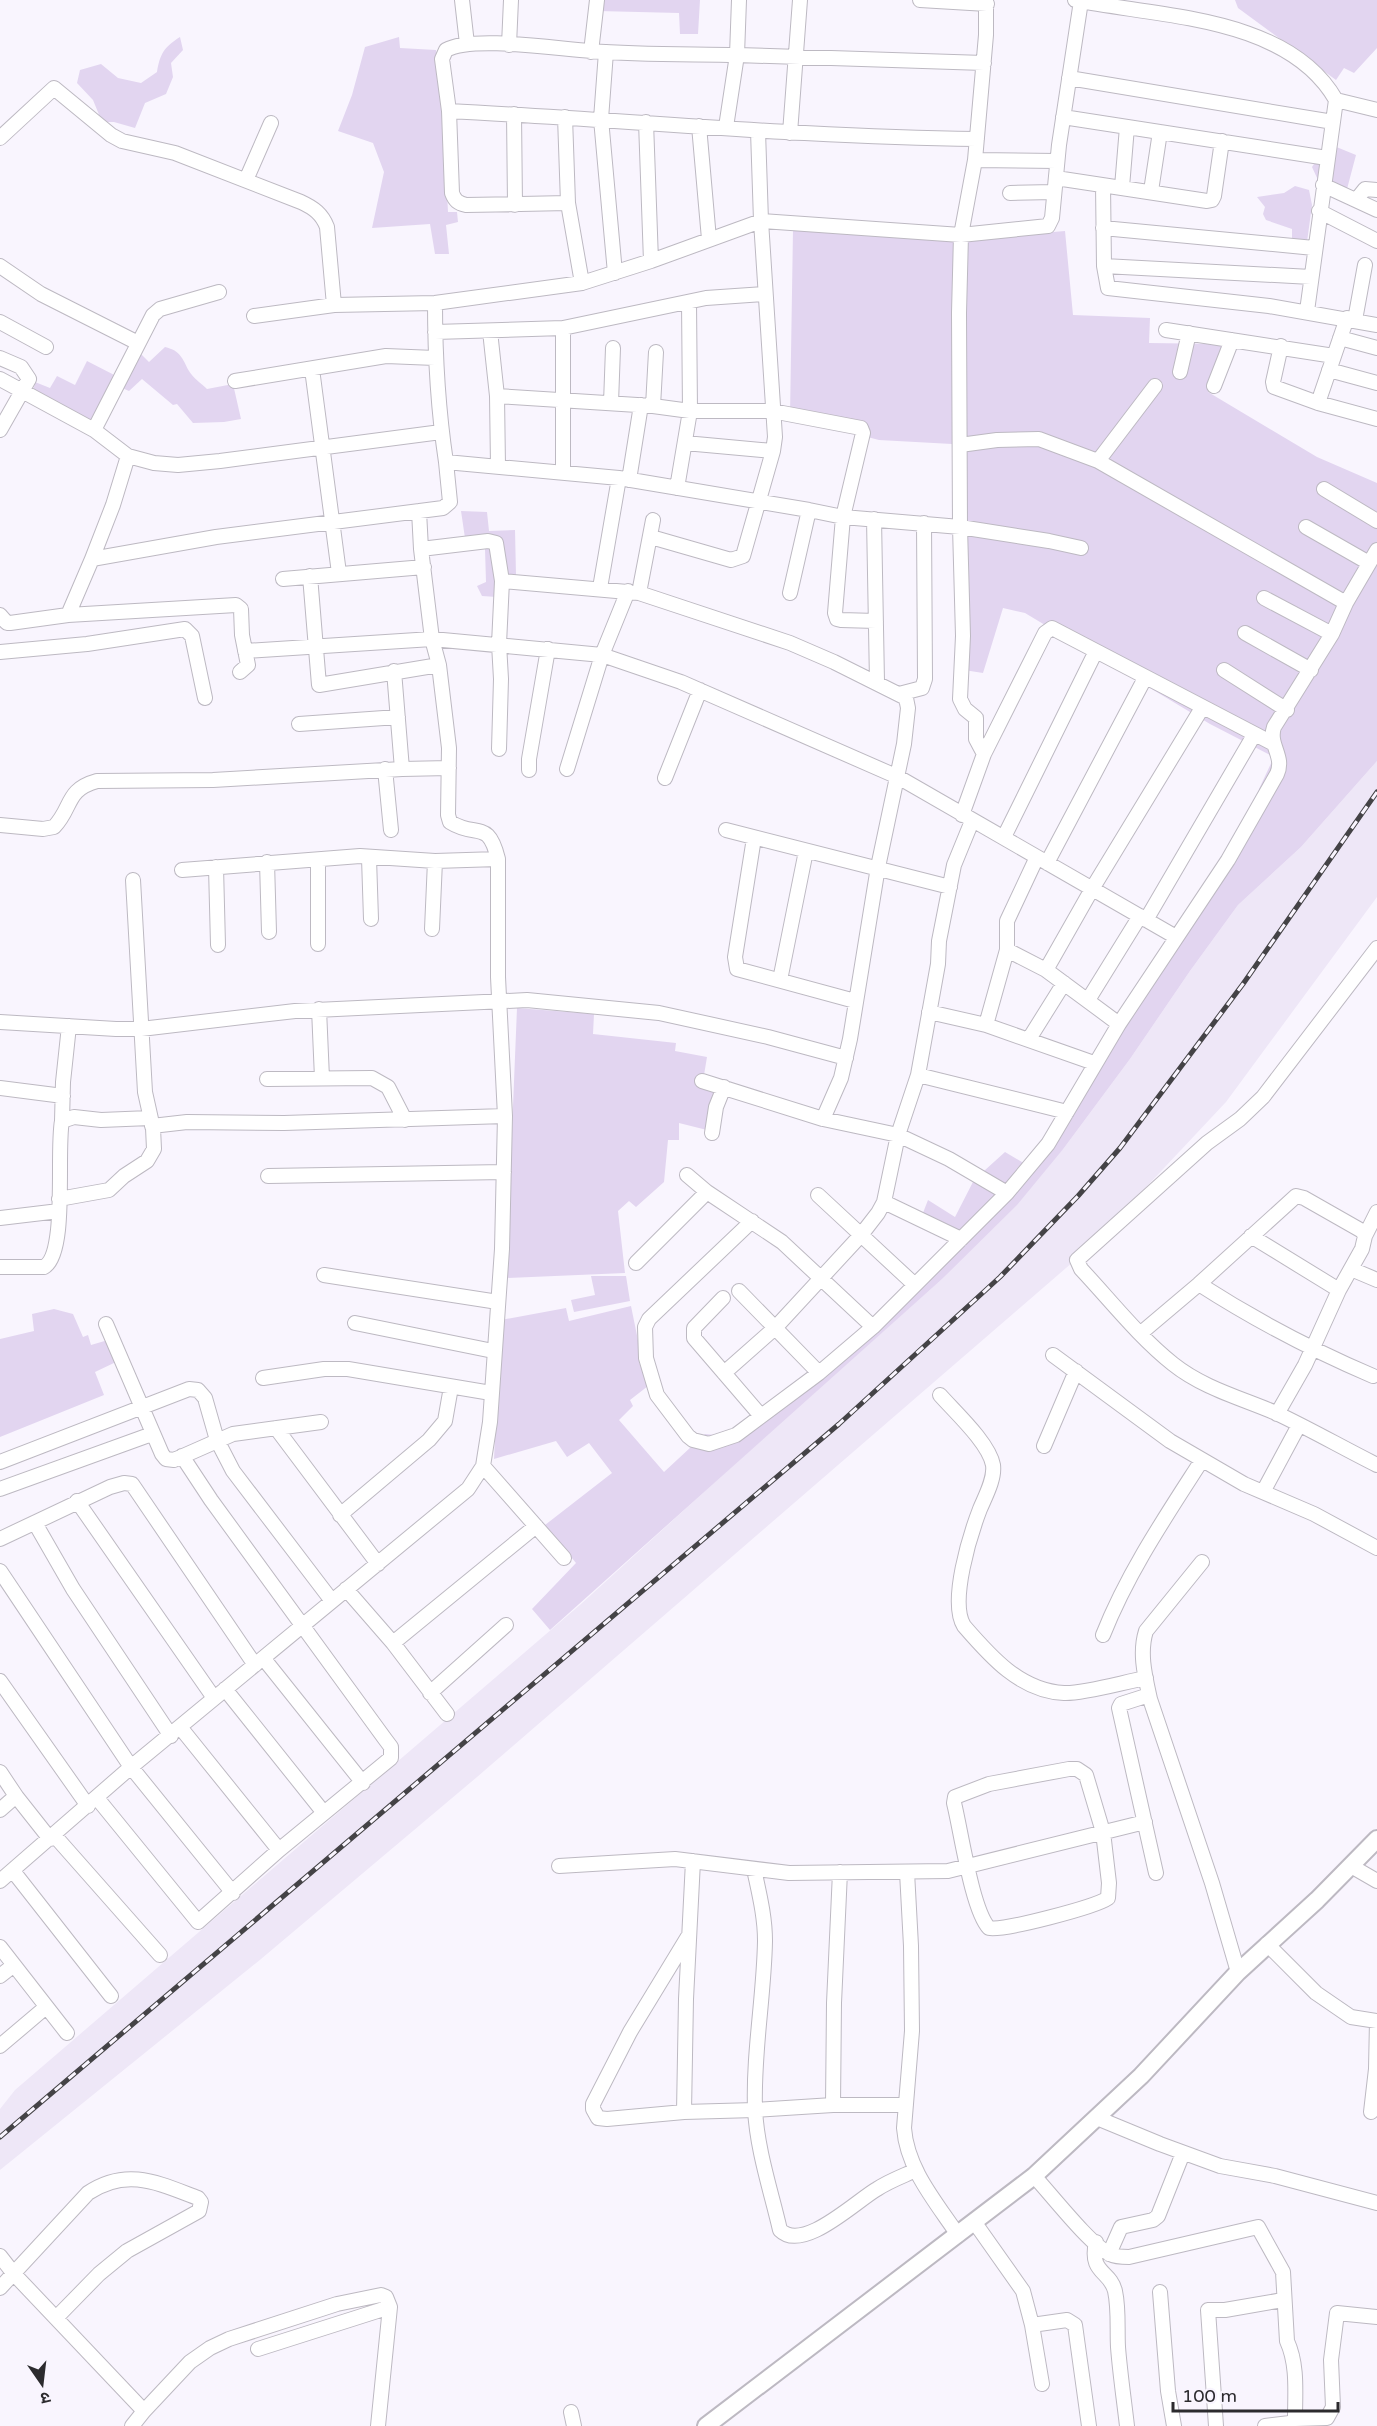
<svg xmlns="http://www.w3.org/2000/svg" width="1377" height="2426" viewBox="0 0 1377 2426" font-family="'Varela Round','Noto Sans Devanagari',sans-serif">
<rect width="100%" height="100%" fill="#f9f5fe"/>
<path fill="#eee7f7" d="M1377,761V897L1226,1102L1088,1249L477,1777L261,1959L0,2170V2109L15,2090L581,1604L782,1421L941,1280L1064,1148L1130,1059L1190,971L1238,905L1301,847Z"/>
<path fill="#e2d5f0" d="M600,0H700L698,34H680L679,13L598,11Z
M1235,0H1377V48L1354,73L1344,68L1336,80L1238,8Z
M180,37L183,50L171,63L173,77L166,94L145,103L135,128L114,122H102L93,100L77,83L80,70L101,64L118,78L141,83L157,72C160,54 164,47 180,37Z
M399,37L400,48L436,50L443,112L448,212H457L458,222L446,225L449,254H435L430,224L372,228L384,172L373,143L338,131L352,95L365,47Z
M1334,146L1356,155L1347,189L1318,180L1312,167L1323,151Z
M1295,186L1309,190L1312,205L1307,242L1292,240V229L1266,220L1263,214L1265,207L1257,197L1284,193Z
M793,230L950,241L1065,231L1073,315L1150,318L1149,343L1223,344L1208,392L1317,457L1377,483V761L1301,847L1238,905L1190,971L1130,1059L1064,1148L1017,1205L941,1280L550,1630L532,1609L576,1563L545,1525L612,1473L589,1443L567,1457L556,1441L494,1459L501,1320L566,1308L569,1321L631,1306L642,1360L639,1362L648,1386L630,1400L633,1406L619,1420L664,1472L705,1434L727,1436L874,1322L951,1242L919,1223L928,1200L955,1217L974,1180L1005,1152L1027,1165L1225,858L1258,799L1259,789L1274,757L1210,724L1025,613L1003,608L983,673L964,670L966,454L952,444L879,440L790,417Z
M165,347C181,351 182,358 189,371C193,378 202,384 207,389L233,384L241,419L224,422L193,423L177,404L173,405L142,379L129,391L113,384L93,425L33,393L35,382L50,388L57,376L75,385L87,361L124,380L140,353L149,362Z
M461,511L487,512L489,531L515,530L516,575L498,576L497,597L482,596L477,586L486,582L485,549L478,538H465Z
M517,1008L594,1014L593,1034L676,1043L675,1051L707,1057L702,1087L717,1091L707,1130L679,1123V1140H668L664,1182L636,1207L629,1201L618,1211L625,1273L506,1278Z
M591,1276H626L630,1301L574,1312L571,1300L595,1295Z
M54,1309L73,1314L83,1337L88,1335L91,1345L108,1340L116,1362L95,1372L104,1395L0,1437V1339L34,1331L32,1314Z"/>
<g fill="none" stroke-linecap="round" stroke-linejoin="round">
<g stroke="#bdb9c2" stroke-width="16">
<path id="minor" d="M462,0L467,44
M739,0L737,55L984,63
M920,0L987,4
M1075,0C1159,17 1288,16 1336,100L1377,110
M509,45L511,0
M591,52L597,0
M606,52L601,119L615,273
M1069,78L1333,122
M449,111C625,120 801,137 977,139
M514,114L515,205
M565,117L568,203L582,283
M1063,117L1327,158
M646,122L651,261
M699,126L709,239
M790,133L800,0
M0,138L54,88L111,135L122,141L175,153L301,202C314,208 322,214 327,227L334,305
M975,160L1057,161
M1056,178L1207,201L1212,200L1214,196L1222,141
M246,180L271,123
M1103,185L1104,266L1108,288L1269,306L1377,325
M1323,185L1377,210
M1122,187L1127,127
M1151,191L1160,132
M1010,193L1054,192
M1357,199L1365,189L1377,190
M568,203L466,205C458,203 455,201 452,193L449,111L442,59L446,50C472,35 558,49 591,51C639,55 688,54 737,55L726,127
M1319,211L1377,241
M1103,228L1314,248
M0,266L41,294L138,343
M1104,266L1311,277
M435,303C435,356 438,409 446,462
M1307,311L1336,100
M254,316L334,305L435,303L582,283L651,261L761,221L961,235L1048,226L1052,218L1059,145L1081,1
M1355,320L1365,265
M0,322L46,347
M1166,330L1334,356
M490,331L497,396L498,466
M435,332L563,328L706,298L765,294
M1340,338L1377,348
M1281,346L1273,382L1274,387L1318,403L1377,419
M0,358L21,367L29,379L0,430
M312,369L339,573
M1329,370L1377,383
M1180,372L1189,333
M0,379L94,430L128,456L154,463L178,465L220,461L441,432
M235,381L386,356L435,358
M1214,386L1232,340
M497,396L653,406L690,411H772L861,428L863,433L843,517L835,613L837,619L841,620L876,621
M611,403L613,348
M1318,403L1347,318
M653,406L656,352
M94,430L153,315L160,309L219,292
M685,443L773,451
M960,445L997,440L1039,439L1098,461L1346,603
M1098,461L1155,386
M563,473V328
M629,480L641,405
M677,488L690,411L689,302
M1324,489L1377,521
M874,519L877,682
M1306,527L1369,563
M651,537L731,560L743,556L773,451L775,437L761,221L758,131
M421,549L488,541L496,543L502,581L499,644L501,679L499,749
M92,559L113,505L128,456
M310,576L319,685L439,665
M283,579L424,567
M502,581L639,593L790,643L834,662L906,698L908,708L904,744L878,867L850,1039L841,1078L823,1119
M600,588L619,478
M639,593L653,520
M790,593L809,510
M1264,598L1332,634
M0,615L7,623H10L68,615L92,559L216,537L443,508L450,502L446,462L619,478L809,510L843,517L960,527L1049,541L1081,548
M68,615L236,605L241,609L242,635L248,665L240,672
M1245,633L1311,670
M245,651L432,639L602,655L681,682L898,777L1176,937
M0,652L87,644L185,629L192,636L205,698
M1224,670L1287,710
M394,671L402,769
M899,694L922,688L925,679L924,523
M299,724L398,717
M984,754L976,739V718L965,709L960,699L963,636L960,527L959,313L961,235L975,160L986,35V0
M385,769L391,830
M567,769L602,655L628,591
M529,770V759L548,649
M665,778L700,690
M962,815L984,754L1045,633L1052,628L1274,744
M0,825L43,829L54,827C73,807 65,790 97,781L213,780L402,769L449,768
M726,830L950,887
M1004,837L1095,653
M754,838L735,957L737,969L855,1001
M1037,857L1007,921V950L1046,970L1119,1024
M369,858L371,919
M318,860V944
M267,862L269,932
M1047,863L1145,678
M216,867L218,945
M182,870L360,856L435,861L498,859
M1146,920L1254,735
M432,929L435,861
M1377,948L1263,1097L1240,1119L1207,1143L1077,1260L1081,1269C1111,1301 1139,1337 1173,1364C1203,1388 1241,1398 1276,1413C1310,1429 1343,1448 1377,1465
M1046,970L1092,889L1202,708
M780,980L806,851
M1088,1000L1140,916
M319,1009L322,1078
M929,1012L986,1025L1094,1063
M0,1022L116,1029H141L295,1011L527,1000L659,1013L768,1037L846,1058
M986,1025L1007,950
M1029,1039L1064,983
M918,1075L1067,1112
M267,1079L372,1078L388,1087L405,1120
M702,1081L823,1119L898,1135L949,1159L1007,1193
M0,1088L63,1096
M62,1121L63,1082L69,1026
M152,1126L187,1122L284,1123L505,1116
M712,1133L716,1107L724,1087
M687,1175L707,1192L782,1242L873,1327
M268,1176L504,1172
M818,1195L915,1285
M59,1199L109,1190L124,1176L147,1161L154,1149L153,1128L145,1092L133,880
M884,1202L961,1239
M0,1218L59,1211
M752,1221L649,1319L645,1327L646,1358L657,1395L688,1436L693,1440L709,1444L736,1435L819,1373L873,1327L1007,1193L1048,1144L1119,1024L1228,860L1277,774C1285,756 1268,745 1274,727L1332,634L1346,603L1377,550
M1251,1236L1339,1290
M1365,1236L1377,1212
M636,1263L707,1192
M0,1267H44C68,1254 56,1150 62,1121L74,1117L101,1120L150,1118
M1351,1269L1377,1280
M324,1275L498,1302
M1199,1284C1255,1320 1312,1350 1373,1376
M739,1291L819,1373
M723,1298L694,1328V1338L761,1416
M355,1323L493,1351
M106,1324L162,1454L166,1459L174,1460L233,1434L321,1422
M1141,1333L1199,1284L1296,1196L1304,1198L1362,1231L1365,1236L1362,1249L1339,1290L1305,1365L1277,1414
M1053,1355L1170,1441L1244,1484L1314,1514L1377,1548
M724,1373L776,1327L861,1235L878,1213L884,1202L898,1135L918,1075L938,964L939,941L954,865L972,821
M263,1378L324,1369H348L491,1393
M940,1395C955,1412 989,1443 993,1465C995,1479 985,1497 980,1509C970,1535 949,1602 964,1626C990,1656 1020,1691 1064,1693C1083,1694 1124,1682 1146,1678
M276,1428L378,1564
M1044,1446L1076,1371
M0,1462L189,1389L198,1390L205,1398L217,1440L233,1471L332,1601
M483,1466L564,1558
M0,1489L152,1434
M1263,1492L1299,1425
M77,1501L214,1698
M340,1515L429,1440L445,1421L451,1387
M35,1523L73,1589L171,1736
M0,1539L110,1487L124,1483L132,1484L255,1665
M1202,1562L1146,1631C1139,1653 1145,1676 1150,1699L1212,1883L1238,1972
M0,1571L131,1767L0,1881
M346,1589L393,1643L447,1714
M1103,1635C1128,1572 1166,1516 1202,1460
M393,1643L536,1526
M264,1659L363,1783
M0,1681L88,1806
M225,1689L324,1813
M430,1693L506,1625
M1149,1695L1121,1704L1119,1708L1156,1873
M180,1727L279,1850
M1069,1769H1077L1086,1775L1103,1832L1109,1883L1108,1898C1095,1907 1004,1931 989,1928C972,1910 961,1831 954,1803L955,1797L989,1784Z
M0,1772L16,1796
M97,1798L198,1922L279,1850L391,1758V1747L385,1739L211,1500L182,1456
M0,1810L16,1796L50,1839
M54,1835L160,1955
M559,1866L675,1859L789,1873L948,1871L1145,1822
M1351,1866L1377,1881
M754,1869C759,1893 765,1916 765,1941C764,1997 753,2053 755,2109C757,2150 771,2191 780,2230C803,2253 856,2201 877,2189C889,2181 903,2176 916,2170
M13,1871L111,1996
M907,1872L911,1946L912,2031L904,2128C907,2169 936,2202 958,2235
M233,1893L131,1767L468,1489L483,1466L490,1422L502,1249L505,1116L498,977V859C488,818 477,839 450,822L448,815L449,748L439,665L432,639L421,549L419,511
M689,1935L630,2032L593,2104V2109L598,2118L607,2119L684,2112L755,2110L833,2105H906
M1267,1944L1316,1993L1351,2017L1377,2021
M0,1947L67,2033
M0,1976L14,1965
M0,2046L46,2007
M833,2105L834,2003L840,1872
M684,2112L686,1999L693,1861
M1371,2112L1376,2069L1377,2021
M1097,2118L1160,2144L1220,2166L1275,2176L1377,2203
M1034,2176C1050,2193 1091,2246 1110,2254C1116,2257 1123,2257 1129,2257L1258,2227L1283,2272L1287,2341C1298,2365 1295,2393 1295,2419
M975,2223L1023,2291L1032,2325L1042,2384
M1096,2242C1089,2274 1110,2270 1115,2291C1119,2309 1117,2329 1118,2347C1120,2373 1124,2400 1127,2426
M1109,2254L1121,2227L1153,2220L1158,2216L1183,2153
M0,2256L14,2274L144,2411L132,2426
M0,2288L88,2193C127,2167 158,2183 198,2198L201,2202L199,2211L127,2251L99,2274L56,2318
M1160,2292L1168,2391L1174,2426
M1032,2325L1067,2320L1075,2325L1089,2426
M258,2349L390,2307
M144,2411L190,2362L210,2348L229,2339L337,2304L381,2295L386,2297L390,2307L378,2426
M571,2412L574,2426
M1216,2426L1208,2310H1225L1283,2300
M1265,2426L1290,2423L1295,2419L1327,2418L1333,2407L1331,2360L1337,2313L1377,2317"/>
</g>
<g stroke="#bdb9c2" stroke-width="20">
<path id="tertiary" d="M706,2426L1034,2176L1141,2076L1238,1972L1317,1900L1377,1839"/>
</g>
<use href="#minor" stroke="#fff" stroke-width="14"/>
<use href="#tertiary" stroke="#fff" stroke-width="16"/>
<g stroke="#444346" stroke-width="5">
<path id="rail" d="M0,2137L839,1424L1000,1277L1078,1196L1120,1148L1243,984L1377,792"/>
</g>
<use href="#rail" stroke="#f9f5fe" stroke-width="3" stroke-dasharray="9" stroke-linecap="butt"/>
</g>
<g transform="translate(42 2384) rotate(166)" stroke="#f9f5fe" stroke-width="4.5" paint-order="stroke">
<path d="M0-4.5L10 22L0 15L-10 22Z" fill="#2c2b2e"/>
<text y="-9" font-size="16" font-weight="bold" text-anchor="middle" fill="#2c2b2e">उ</text>
</g>
<path d="M1173 2402v9h165v-9" fill="none" stroke="#2c2b2e" stroke-width="3"/>
<text x="1182" y="2402" font-size="18" fill="#2c2b2e" stroke="#f9f5fe" stroke-width="4.5" paint-order="stroke">100 m</text>
</svg>
